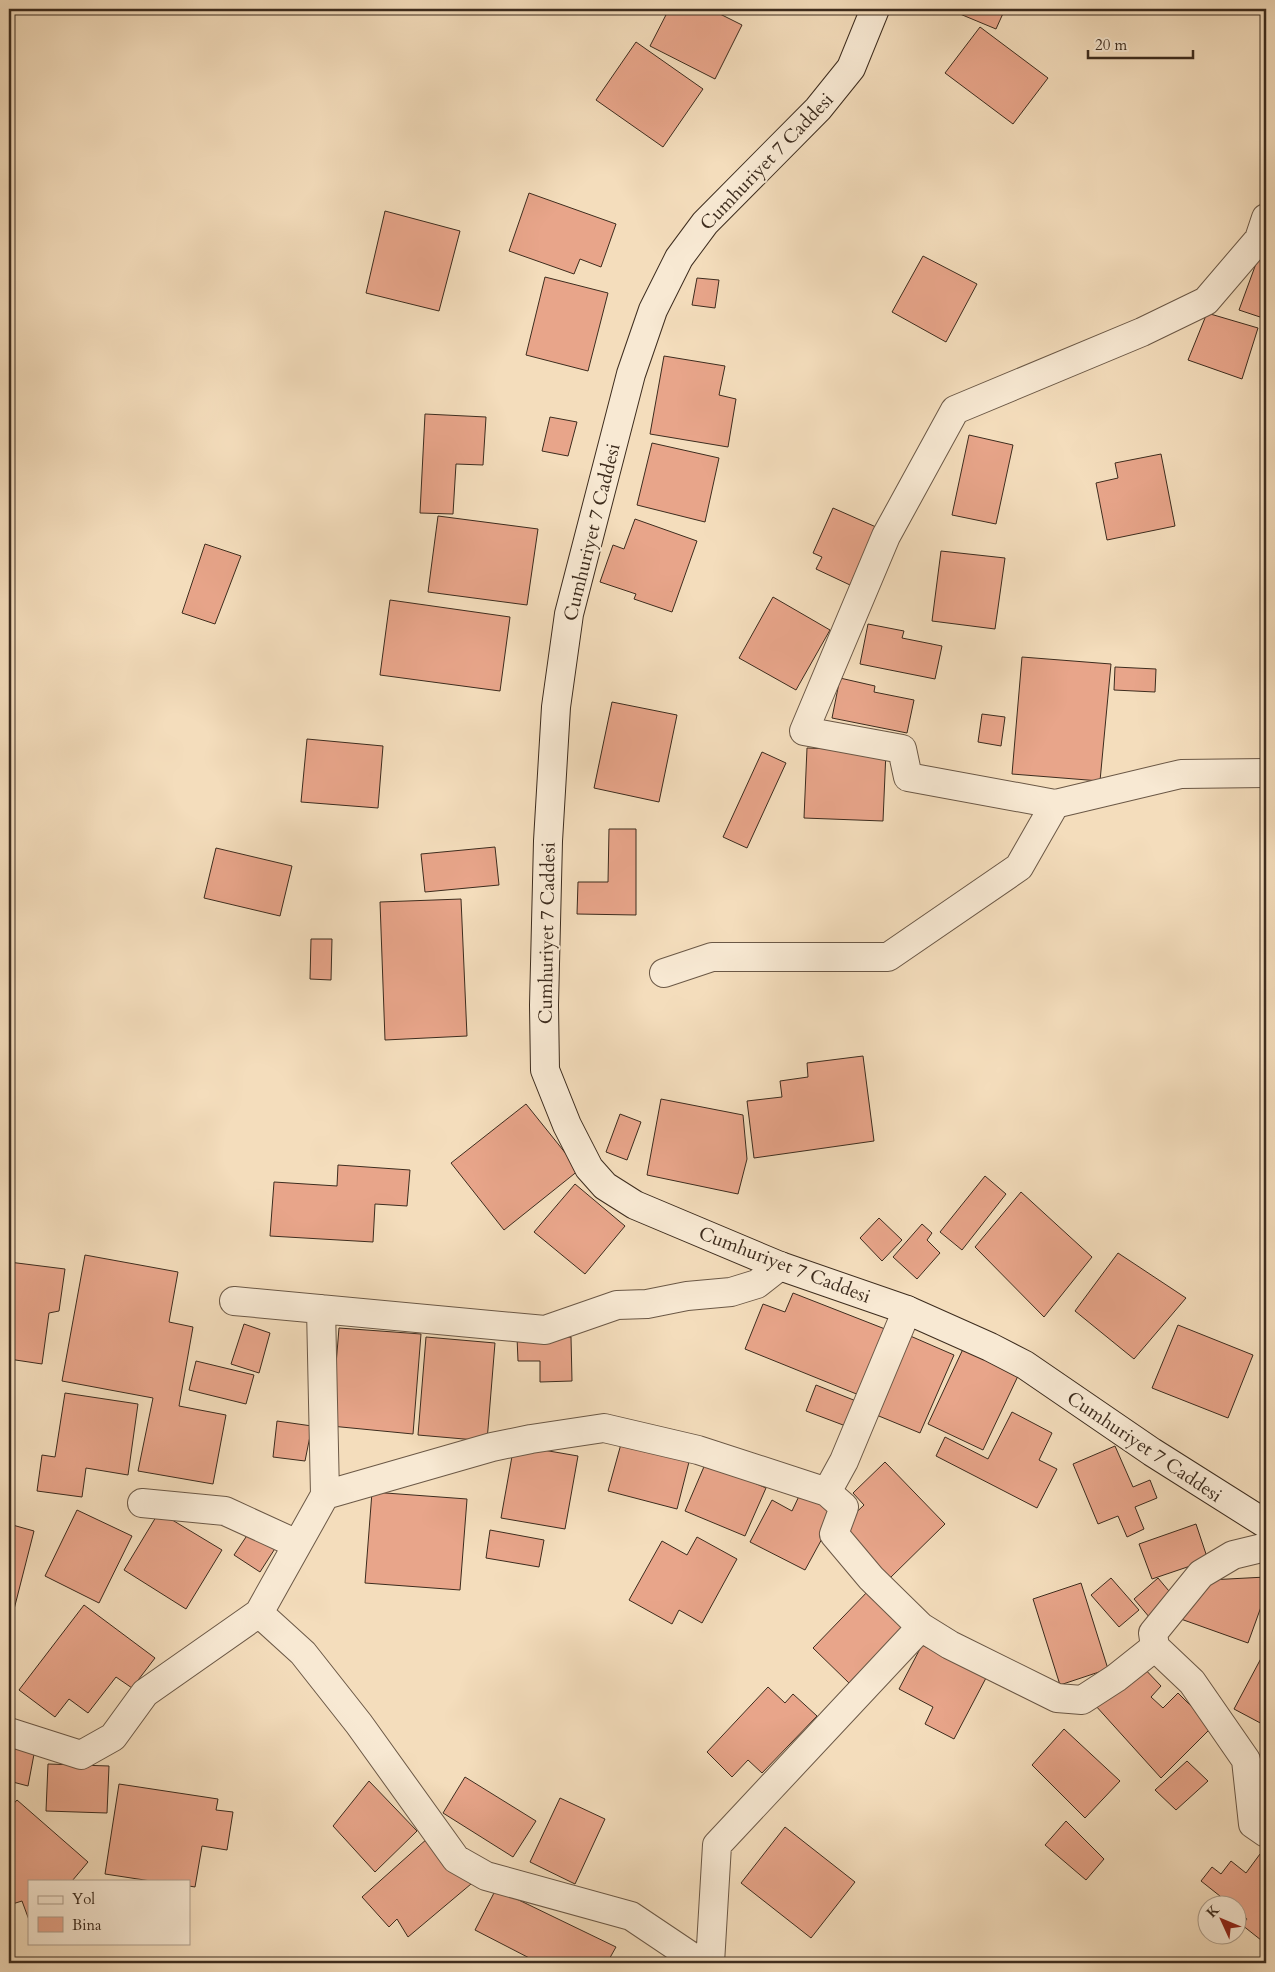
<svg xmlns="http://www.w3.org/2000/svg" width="1275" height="1972" viewBox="0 0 1275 1972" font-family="Cardo,serif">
<rect width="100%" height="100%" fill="#f4ddbc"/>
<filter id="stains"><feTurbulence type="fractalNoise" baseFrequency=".004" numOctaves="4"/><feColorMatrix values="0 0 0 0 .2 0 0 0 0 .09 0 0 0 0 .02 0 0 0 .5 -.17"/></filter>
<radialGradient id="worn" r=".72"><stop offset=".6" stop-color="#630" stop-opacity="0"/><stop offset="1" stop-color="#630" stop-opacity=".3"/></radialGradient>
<path fill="#e8a58a" stroke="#3d2c1e" d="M669,9H710L742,25L715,79L650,46Z
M948,9H1005L996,29Z
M980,27L1048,78L1013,124L945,73Z
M636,42L703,89L663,147L596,100Z
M529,193L616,224L601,267L580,259L574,274L509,251Z
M385,211L460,231L439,311L366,293Z
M1261,250L1266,252V319L1239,310Z
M923,256L977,284L946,342L892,312Z
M545,277L608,293L588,371L526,355Z
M697,278L719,280L715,308L692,305Z
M1207,313L1258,328L1242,379L1188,360Z
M664,356L725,366L719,395L736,399L728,447L650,434Z
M425,414L486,417L483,465L456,464L453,514L420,513Z
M550,417L577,422L568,456L542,451Z
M969,435L1013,445L996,524L952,515Z
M652,443L719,458L705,522L637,505Z
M1161,454L1175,526L1107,540L1096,483L1118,478L1115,463Z
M833,508L876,527L850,585L816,569L822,557L813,553Z
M438,516L538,529L527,605L428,592Z
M635,519L697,541L672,612L634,599L636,594L600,582L613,545L624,549Z
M205,544L241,556L215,624L182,613Z
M941,551L1005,558L995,629L932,621Z
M773,597L830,630L796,690L739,658Z
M390,600L510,617L500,691L380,675Z
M868,624L904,631L902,638L942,646L935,679L860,664Z
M1022,657L1111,664L1100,781L1012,774Z
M1115,667L1156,669L1155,692L1114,690Z
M840,678L875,686L874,692L914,700L907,733L832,718Z
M612,702L677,715L659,802L594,788Z
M982,714L1005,717L1001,746L978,742Z
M307,739L383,746L378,808L301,802Z
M807,748L886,751L883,821L804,818Z
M762,752L786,763L747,848L723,837Z
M609,829H636V915L577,914L578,882H608Z
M495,847L499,885L425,892L421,854Z
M216,848L292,866L280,916L204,898Z
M461,899L467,1036L385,1040L380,902Z
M311,939H332L331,980L310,979Z
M863,1056L874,1141L754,1158L747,1101L782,1097L780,1081L808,1077L807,1063Z
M661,1099L743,1115L747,1159L738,1194L647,1175Z
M526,1104L579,1170L504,1230L451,1163Z
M620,1114L641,1122L627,1160L606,1152Z
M338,1165L410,1170L407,1206L375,1204L373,1242L270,1236L274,1182L337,1186Z
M985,1176L1006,1194L962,1250L940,1232Z
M575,1184L625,1226L585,1274L534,1232Z
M1021,1192L1092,1257L1044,1317L975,1247Z
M879,1218L902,1240L882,1261L860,1238Z
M922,1224L932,1233L927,1240L940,1253L917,1279L893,1257Z
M1118,1253L1186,1298L1134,1359L1075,1311Z
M85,1255L178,1272L169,1322L193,1327L179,1406L226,1415L213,1484L138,1471L153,1398L62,1381Z
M9,1262L65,1269L59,1311L49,1313L42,1364L9,1359Z
M793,1293L885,1329L859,1395L745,1349L763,1304L785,1312Z
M244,1324L270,1333L259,1373L231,1364Z
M1178,1325L1253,1355L1228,1418L1152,1388Z
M339,1328L421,1334L413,1434L331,1426Z
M908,1335L954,1355L920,1433L874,1414Z
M426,1337L495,1343L487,1441L418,1435Z
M517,1337H571L572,1381L540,1382V1361H518Z
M963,1349L1018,1376L983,1450L928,1424Z
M196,1361L254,1375L246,1404L189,1390Z
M816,1385L861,1403L851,1428L806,1411Z
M65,1393L138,1404L128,1475L86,1468L82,1497L37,1491L42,1455L55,1457Z
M1012,1412L1052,1433L1039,1460L1057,1469L1037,1508L936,1456L945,1437L988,1459Z
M277,1421L312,1426L305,1461L273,1457Z
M621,1444L689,1462L677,1509L608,1491Z
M514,1445L578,1456L565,1529L501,1518Z
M1115,1446L1133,1487L1150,1480L1157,1498L1135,1507L1144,1529L1127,1537L1118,1516L1098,1524L1073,1464Z
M706,1462L766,1488L745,1536L685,1511Z
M885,1462L945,1524L890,1578L841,1527L864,1505L853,1493Z
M372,1492L467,1499L460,1590L365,1583Z
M800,1494L836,1513L805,1570L750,1542L772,1500L792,1511Z
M77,1510L132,1536L99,1603L45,1576Z
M159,1512L222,1550L186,1609L124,1570Z
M9,1524L34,1531L10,1625H9Z
M1196,1524L1208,1560L1152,1579L1139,1544Z
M490,1530L544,1540L539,1567L486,1558Z
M250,1531L276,1547L260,1572L234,1555Z
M697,1537L737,1559L702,1623L679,1610L672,1624L629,1600L662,1541L687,1555Z
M1266,1577V1593L1248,1643L1178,1618L1209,1580Z
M1111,1578L1139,1610L1119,1627L1091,1595Z
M1158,1578L1174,1597L1150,1618L1134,1599Z
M1081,1583L1108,1669L1060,1685L1033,1599Z
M871,1588L907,1623L849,1683L813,1648Z
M84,1605L155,1658L132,1688L116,1677L88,1713L69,1699L55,1717L19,1690Z
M922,1645L986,1678L954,1739L925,1724L933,1707L899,1689Z
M1266,1649V1726L1234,1709Z
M1140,1664L1161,1686L1151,1697L1163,1708L1178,1693L1212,1727L1161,1778L1095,1705Z
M768,1687L785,1703L793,1694L817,1716L762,1773L748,1760L732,1777L707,1752Z
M1064,1729L1120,1781L1085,1818L1032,1765Z
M9,1745L35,1749L28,1786L9,1781Z
M1187,1761L1208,1781L1176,1810L1155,1790Z
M48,1764L109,1766L107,1813L46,1811Z
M465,1777L536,1821L513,1857L443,1813Z
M369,1781L417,1831L375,1872L333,1826Z
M119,1784L218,1799L216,1810L233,1812L227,1850L202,1846L195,1887L189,1886V1881H151L105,1874Z
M560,1798L605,1819L575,1884L530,1862Z
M17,1800L88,1862L72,1881H29V1920L22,1901L9,1905V1809Z
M1066,1821L1104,1859L1086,1880L1045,1845Z
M785,1827L855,1882L811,1938L741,1883Z
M428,1838L471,1884L408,1937L397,1919L389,1927L362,1897Z
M1260,1854L1266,1859V1944L1242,1925L1247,1919L1238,1911V1904H1230L1201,1881L1212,1867L1221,1874L1231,1861L1246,1873Z
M496,1889L616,1947L607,1963H539L475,1930Z"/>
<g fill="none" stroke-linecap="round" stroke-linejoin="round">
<g stroke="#6b5846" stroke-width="30">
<path id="minor" d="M1055,804L908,777L902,749L804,731L886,536L955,410L1142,332L1206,301L1259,239L1266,218
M664,973L712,957H888L1019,867L1055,804L1181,774L1266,773
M234,1301L545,1330L617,1305L647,1304L687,1296L731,1292L757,1284L780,1266
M321,1309L325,1495
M827,1492L844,1507L834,1534L871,1578L921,1627L950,1645L1057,1698L1082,1700L1116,1678L1155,1647
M142,1503L225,1511L297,1544
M1266,1547L1233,1555L1201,1574L1153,1633L1155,1647L1192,1682L1246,1760L1253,1824L1266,1833
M259,1613L303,1653L359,1724L456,1859L486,1876L631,1916L701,1963
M9,1732L81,1755L113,1737L145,1693L259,1613L325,1495L492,1447L531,1439L604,1428L698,1450L827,1492L844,1461L907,1310
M710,1963L717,1845L921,1627"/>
</g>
<g stroke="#3d2c1e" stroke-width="30">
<path id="secondary" d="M875,9L851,68L818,109L705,223L679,258L653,310L631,374L569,614L556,707L548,841L544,1005L545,1070L567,1125L589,1168L605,1186L635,1205L780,1266L907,1310L990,1347L1025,1365L1152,1452L1266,1524"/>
</g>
<use href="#minor" stroke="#f8e9d3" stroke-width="28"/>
<use href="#secondary" stroke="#f8e9d3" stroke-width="28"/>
</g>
<g text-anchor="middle" stroke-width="4" stroke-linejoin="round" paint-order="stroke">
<g font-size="19" fill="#3d2c1e" stroke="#f8e9d3">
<text transform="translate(766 161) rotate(-46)" y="7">Cumhuriyet 7 Caddesi</text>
<text transform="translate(591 532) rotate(-76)" y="7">Cumhuriyet 7 Caddesi</text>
<text transform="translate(546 933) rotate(-89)" y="7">Cumhuriyet 7 Caddesi</text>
<text transform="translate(785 1264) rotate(21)" y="7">Cumhuriyet 7 Caddesi</text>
<text transform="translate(1145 1446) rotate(34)" y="7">Cumhuriyet 7 Caddesi</text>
</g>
</g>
<rect width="1275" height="1972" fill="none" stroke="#f4ddbc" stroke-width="30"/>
<rect x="10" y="10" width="1255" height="1952" fill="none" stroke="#3d2c1e" stroke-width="2.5"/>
<rect x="15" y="15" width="1245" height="1942" fill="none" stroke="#3d2c1e"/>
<rect x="28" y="1880" width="162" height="65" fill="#f8e9d3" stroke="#ad9d8b"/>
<rect x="38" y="1896" width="25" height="8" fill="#f8e9d3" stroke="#ad9d8b"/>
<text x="72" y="1904" font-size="15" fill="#3d2c1e">Yol</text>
<rect x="38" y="1917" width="25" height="15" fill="#e8a58a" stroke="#ad9d8b"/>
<text x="72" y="1930" font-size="15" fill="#3d2c1e">Bina</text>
<g transform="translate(1222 1920) rotate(314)"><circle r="24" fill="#f8e9d3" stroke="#ad9d8b"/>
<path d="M0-4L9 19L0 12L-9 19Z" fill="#8f2418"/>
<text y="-8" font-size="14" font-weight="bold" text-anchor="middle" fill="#3d2c1e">K</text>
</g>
<path d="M1088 50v8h105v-8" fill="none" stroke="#3d2c1e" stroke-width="2.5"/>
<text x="1095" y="50" font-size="15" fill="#3d2c1e" stroke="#f8e9d3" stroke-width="4" paint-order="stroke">20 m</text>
<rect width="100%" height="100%" filter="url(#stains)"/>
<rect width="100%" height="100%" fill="url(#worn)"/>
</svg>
